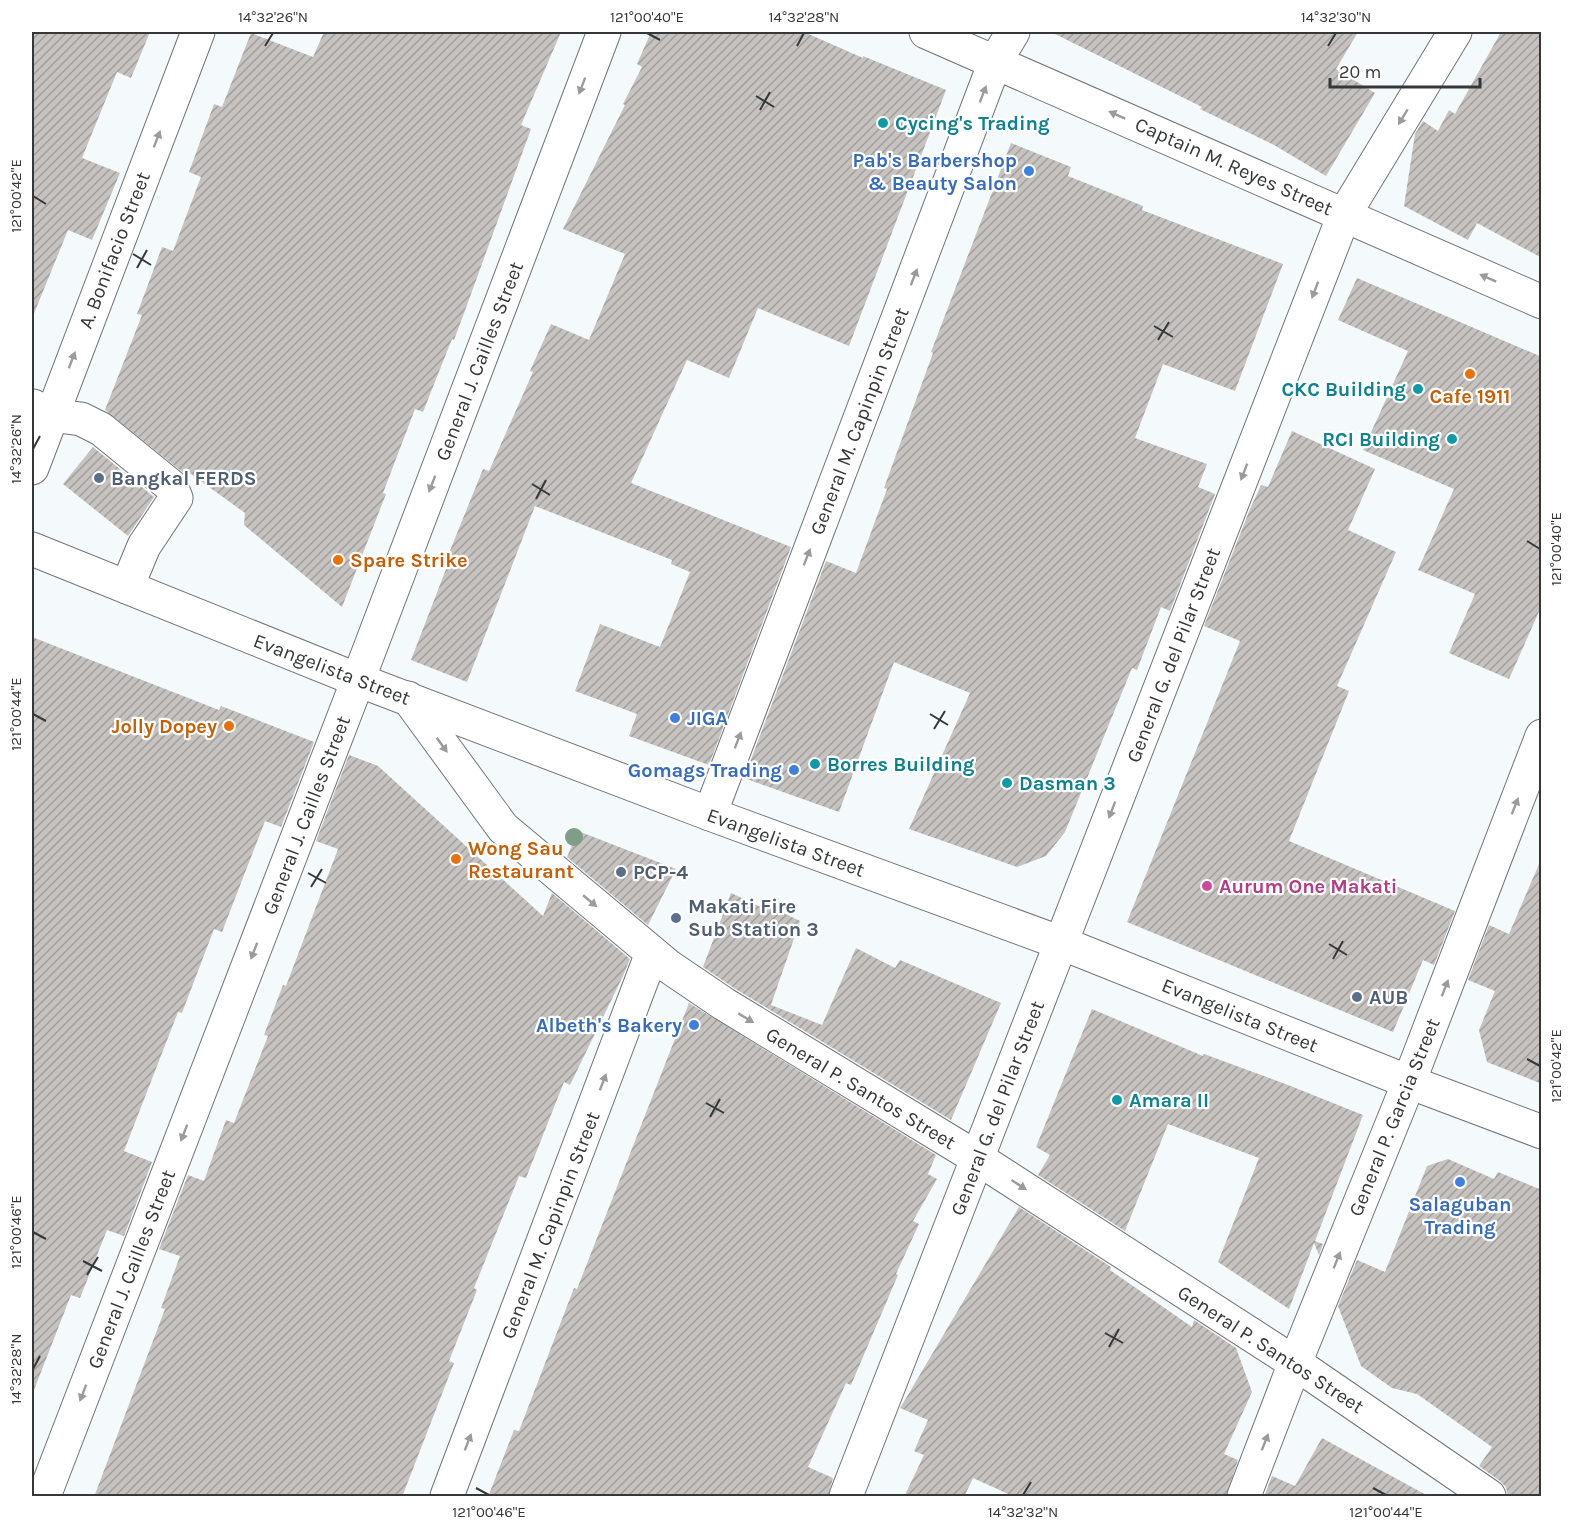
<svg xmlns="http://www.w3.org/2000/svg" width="1573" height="1528" viewBox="0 0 1573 1528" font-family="Karla,sans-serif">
<defs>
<pattern id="building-hatch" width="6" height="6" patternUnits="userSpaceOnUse" patternTransform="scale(1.5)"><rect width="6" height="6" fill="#c6c2bf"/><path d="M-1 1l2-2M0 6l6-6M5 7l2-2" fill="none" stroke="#a29e9c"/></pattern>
</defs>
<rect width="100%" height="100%" fill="#f4f9fc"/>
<path fill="url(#building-hatch)" d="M32,32H150L131,78L117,72L82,158L120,173L92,240L68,230L33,316H32Z
M324,32H561L521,125L531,129L467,305L454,340L452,339L423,412L415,409L383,493L386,494L342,607L244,525L245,513L187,471L185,474L105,410L142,315L137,314L162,247L173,251L201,177L189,172L214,104L222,107L251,33L313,57Z
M651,32H804L863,58V56L946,90L849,346L758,308L729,378L687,360L631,483L791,547L709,765L629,736L637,714L575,691L600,624L660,647L690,572L671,564L672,560L535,506L467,682L411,660L448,564L445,563L483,469L489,471L533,372L530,371L551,324L589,340L625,254L563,229L625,105L623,104L642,67L637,64Z
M1051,32H1358L1336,69L1375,93L1326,176L1274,145L1200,109L1202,107Z
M1501,32H1542V258L1477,223L1468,240L1404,206L1415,134L1423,121L1438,131L1449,110L1455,114Z
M1011,143L1071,167L1068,176L1143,206L1142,210L1283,264L1235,391L1163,364L1135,438L1207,464L1198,487L1215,494L1170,611L1161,607L1137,670L1132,668L1065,832L1046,856L1017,867L909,829L970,693L894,662L839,812L744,778L826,561L856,573L887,489L884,488L933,353L931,352Z
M1357,278L1542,357V605L1509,679L1449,653L1475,594L1418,570L1454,489L1363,450L1408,351L1338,320Z
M1292,431L1375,469L1348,530L1396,552L1337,686L1349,691L1289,841L1455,911L1434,965L1423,960L1393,1032L1127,922L1240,641L1204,626L1250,509L1261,485L1268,487Z
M93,447L154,497L128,536L63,484Z
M32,637L219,710L221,706L314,742L281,827L265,821L222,932L214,929L182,1013L178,1012L124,1151L152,1162L124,1236L107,1230L80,1298L71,1295L34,1390L32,1389Z
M349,755L378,766L543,916L552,893L630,959L623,976L570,1085L564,1082L526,1178L519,1176L474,1288L477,1290L449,1361L454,1363L402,1497H94L165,1309L161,1308L180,1256L159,1249L188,1175L204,1181L226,1120L234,1123L268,1036L264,1035L283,985L286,986L338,849L316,841Z
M578,831L676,869L648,925L567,857Z
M1542,857V1084L1487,1062L1479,1030L1495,991L1468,980L1489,925L1509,934Z
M731,893L763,908L765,904L800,921L771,1005L822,1025L856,948L895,968L900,960L1001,1003L951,1120L734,988L703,967Z
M689,1003L936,1155L928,1174L937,1179L913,1221L919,1224L896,1274L898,1275L851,1385L846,1383L808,1467L833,1478L828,1497H488L514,1430L519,1431L574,1288L577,1289Z
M1092,1009L1203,1056L1204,1054L1288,1085L1363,1115L1315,1241L1323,1244L1319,1255L1314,1243L1289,1309L1218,1262L1259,1158L1168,1124L1125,1231L1038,1175L1050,1155L1036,1147Z
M1448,1159L1494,1179L1498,1172L1542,1190V1497H1508L1506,1487L1500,1481L1479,1466L1492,1447L1417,1394L1392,1388L1361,1366L1338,1306L1357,1260L1385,1272L1427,1166Z
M1019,1207L1111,1267L1110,1270L1192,1327L1194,1320L1236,1348L1252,1392L1224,1454L1238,1460L1226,1497H1015L973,1478L964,1497H904L924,1455L914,1451L928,1420L900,1408L902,1405Z
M1322,1438L1430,1497H1264L1272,1476L1295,1486Z"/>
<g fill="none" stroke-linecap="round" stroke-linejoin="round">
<g stroke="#717478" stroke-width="35">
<path id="minor" d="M926,32L1542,302
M33,406L51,415L81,419L101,429L171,486L176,498L144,546L127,587
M32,468L198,32
M408,698L503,828L668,966L724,1004L977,1158L1295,1363L1489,1496
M710,814L995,62L1013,32
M44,1496L358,680L604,32
M447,1496L652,953
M846,1496L1344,215L1455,32
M1244,1496L1295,1363L1409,1082L1542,736"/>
</g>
<g stroke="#717478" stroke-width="35">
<path id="major" d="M32,549L358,680L710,814L1061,943L1409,1082L1542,1132"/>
</g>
<use href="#minor" stroke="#fff" stroke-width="33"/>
<use href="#major" stroke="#fff" stroke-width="33"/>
</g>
<circle fill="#7f9e85" cx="574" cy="837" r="9"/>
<defs><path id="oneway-solid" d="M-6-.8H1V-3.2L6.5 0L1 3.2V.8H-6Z" transform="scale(1.5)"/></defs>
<g fill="#9a9b9c">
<use href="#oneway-solid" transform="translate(582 86) rotate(111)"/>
<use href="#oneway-solid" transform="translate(983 94) rotate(-69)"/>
<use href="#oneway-solid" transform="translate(1117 115) rotate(-156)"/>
<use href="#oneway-solid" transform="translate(1403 117) rotate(121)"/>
<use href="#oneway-solid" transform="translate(157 139) rotate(-69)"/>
<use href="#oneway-solid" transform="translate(914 277) rotate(-69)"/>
<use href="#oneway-solid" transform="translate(1488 278) rotate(-156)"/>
<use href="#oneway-solid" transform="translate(1315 290) rotate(111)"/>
<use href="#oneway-solid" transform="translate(72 360) rotate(-69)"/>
<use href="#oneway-solid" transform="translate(1244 472) rotate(111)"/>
<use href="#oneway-solid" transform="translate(432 484) rotate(111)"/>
<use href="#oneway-solid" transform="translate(807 557) rotate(-69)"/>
<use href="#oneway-solid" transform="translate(738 740) rotate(-69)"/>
<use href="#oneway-solid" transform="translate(442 745) rotate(54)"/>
<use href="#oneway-solid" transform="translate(1515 806) rotate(-69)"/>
<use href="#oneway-solid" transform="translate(1112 810) rotate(111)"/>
<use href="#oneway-solid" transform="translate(590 901) rotate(40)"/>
<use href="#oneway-solid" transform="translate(254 951) rotate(111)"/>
<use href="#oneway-solid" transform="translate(1445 988) rotate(-69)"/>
<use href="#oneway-solid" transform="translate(746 1018) rotate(31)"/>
<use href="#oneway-solid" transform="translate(603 1082) rotate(-69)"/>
<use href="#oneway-solid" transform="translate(184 1133) rotate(111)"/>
<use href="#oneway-solid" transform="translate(1019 1185) rotate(33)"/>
<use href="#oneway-solid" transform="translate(1337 1260) rotate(-68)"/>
<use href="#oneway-solid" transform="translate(83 1393) rotate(111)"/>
<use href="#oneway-solid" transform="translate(468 1442) rotate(-69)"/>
<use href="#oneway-solid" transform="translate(1265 1442) rotate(-69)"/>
</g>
<path fill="none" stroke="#353738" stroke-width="2" d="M647,33L660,40M265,46L273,33M797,46L804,33M1328,46L1336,33M756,96L774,107M760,110L770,92M33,196L46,204M133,254L151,265M137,268L147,250M1154,326L1173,337M1158,340L1169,322M33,449L40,436M532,484L550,495M536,499L546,480M1527,541L1540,549M33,714L46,721M930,714L948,725M934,729L945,711M308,873L326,883M311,887L322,869M1329,944L1347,955M1333,959L1343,941M1527,1059L1540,1066M706,1103L724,1113M710,1117L720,1099M33,1232L46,1239M83,1261L102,1271M87,1275L98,1257M1105,1333L1123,1343M1109,1347L1119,1329M33,1369L40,1356M476,1488L489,1495M1373,1488L1386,1495M1023,1495L1031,1482"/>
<g fill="#0f9aa8" stroke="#fff" stroke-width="2">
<circle cx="883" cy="123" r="6"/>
<circle cx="1418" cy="389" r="6"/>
<circle cx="1452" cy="439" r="6"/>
<circle cx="815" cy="764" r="6"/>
<circle cx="1007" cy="783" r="6"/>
<circle cx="1117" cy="1100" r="6"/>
</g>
<g fill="#3f7fe0" stroke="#fff" stroke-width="2">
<circle cx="1029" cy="171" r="6"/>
<circle cx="675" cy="718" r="6"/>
<circle cx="794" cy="770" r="6"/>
<circle cx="694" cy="1025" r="6"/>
<circle cx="1460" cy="1182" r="6"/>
</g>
<g fill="#e8710a" stroke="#fff" stroke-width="2">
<circle cx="1470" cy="374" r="6"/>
<circle cx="338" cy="560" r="6"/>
<circle cx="229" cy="726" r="6"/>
<circle cx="456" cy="859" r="6"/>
</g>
<g fill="#5c6f8a" stroke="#fff" stroke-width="2">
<circle cx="99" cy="478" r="6"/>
<circle cx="621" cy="872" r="6"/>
<circle cx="676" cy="918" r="6"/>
<circle cx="1357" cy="997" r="6"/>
</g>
<circle fill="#d1479c" stroke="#fff" stroke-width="2" cx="1207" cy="886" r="6"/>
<g text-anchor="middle" stroke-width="4.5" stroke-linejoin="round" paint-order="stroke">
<g font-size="20" font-weight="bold" fill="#0d838f" stroke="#fff" text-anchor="start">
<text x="895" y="130">Cycing's Trading</text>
<text x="1406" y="396" text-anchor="end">CKC Building</text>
<text x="1440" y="446" text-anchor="end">RCI Building</text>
<text x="827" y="771">Borres Building</text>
<text x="1019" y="790">Dasman 3</text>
<text x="1129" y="1107">Amara II</text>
</g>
<g font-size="20" font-weight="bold" fill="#366cbe" stroke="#fff" text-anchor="end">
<text x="1017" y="167">Pab's Barbershop<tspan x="1017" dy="23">&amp; Beauty Salon</tspan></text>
<text x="687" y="725" text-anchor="start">JIGA</text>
<text x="782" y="777">Gomags Trading</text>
<text x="682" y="1032">Albeth's Bakery</text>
<text x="1460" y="1211" text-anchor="middle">Salaguban<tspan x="1460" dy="23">Trading</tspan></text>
</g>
<g font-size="20" fill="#353738" stroke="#fff">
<text transform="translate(1234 166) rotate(24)" y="7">Captain M. Reyes Street</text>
<text transform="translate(114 250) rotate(-69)" y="7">A. Bonifacio Street</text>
<text transform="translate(479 361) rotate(-69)" y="7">General J. Cailles Street</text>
<text transform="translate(859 421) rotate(-69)" y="7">General M. Capinpin Street</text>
<text transform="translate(1173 655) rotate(-69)" y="7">General G. del Pilar Street</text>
<text transform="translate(332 669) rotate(21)" y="7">Evangelista Street</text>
<text transform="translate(306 815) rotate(-69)" y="7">General J. Cailles Street</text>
<text transform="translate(786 842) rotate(20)" y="7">Evangelista Street</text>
<text transform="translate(1240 1015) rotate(22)" y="7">Evangelista Street</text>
<text transform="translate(861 1088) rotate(31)" y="7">General P. Santos Street</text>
<text transform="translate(997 1108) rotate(-69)" y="7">General G. del Pilar Street</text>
<text transform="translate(1394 1117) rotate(-68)" y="7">General P. Garcia Street</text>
<text transform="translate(550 1225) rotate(-69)" y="7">General M. Capinpin Street</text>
<text transform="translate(131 1269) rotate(-69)" y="7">General J. Cailles Street</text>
<text transform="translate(1271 1349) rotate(33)" y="7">General P. Santos Street</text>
</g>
<g font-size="20" font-weight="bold" fill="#c56008" stroke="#fff" text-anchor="start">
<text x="1470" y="403" text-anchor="middle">Cafe 1911</text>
<text x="350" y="567">Spare Strike</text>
<text x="217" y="733" text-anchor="end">Jolly Dopey</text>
<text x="468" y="855">Wong Sau<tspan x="468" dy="23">Restaurant</tspan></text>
</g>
<g font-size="20" font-weight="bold" fill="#4e5e75" stroke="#fff" text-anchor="start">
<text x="111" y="485">Bangkal FERDS</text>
<text x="633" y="879">PCP-4</text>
<text x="688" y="913">Makati Fire<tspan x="688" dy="23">Sub Station 3</tspan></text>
<text x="1369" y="1004">AUB</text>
</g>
<g font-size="20" font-weight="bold" fill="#b23c85" stroke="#fff" text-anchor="start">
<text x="1219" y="893">Aurum One Makati</text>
</g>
</g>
<rect width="1573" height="1528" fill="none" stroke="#ffffff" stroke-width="66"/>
<path d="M1330 78v9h150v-9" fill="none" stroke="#353738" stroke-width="3"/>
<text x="1339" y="78" font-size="18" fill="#353738" stroke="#ffffff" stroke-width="4.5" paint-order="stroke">20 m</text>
<rect x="33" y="33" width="1507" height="1462" fill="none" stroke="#353738" stroke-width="2"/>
<g font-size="15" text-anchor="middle" fill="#353738">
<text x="273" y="22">14°32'26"N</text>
<text x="647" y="22">121°00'40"E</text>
<text x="804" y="22">14°32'28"N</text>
<text x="1336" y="22">14°32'30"N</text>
<text transform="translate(16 196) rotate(-90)" y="5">121°00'42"E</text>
<text transform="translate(16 449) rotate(-90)" y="5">14°32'26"N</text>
<text transform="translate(1556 549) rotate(-90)" y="5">121°00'40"E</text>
<text transform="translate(16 714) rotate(-90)" y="5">121°00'44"E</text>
<text transform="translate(1556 1066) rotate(-90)" y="5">121°00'42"E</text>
<text transform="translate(16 1232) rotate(-90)" y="5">121°00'46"E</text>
<text transform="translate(16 1369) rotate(-90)" y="5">14°32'28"N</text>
<text x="489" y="1517">121°00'46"E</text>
<text x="1023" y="1517">14°32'32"N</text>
<text x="1386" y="1517">121°00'44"E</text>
</g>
</svg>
